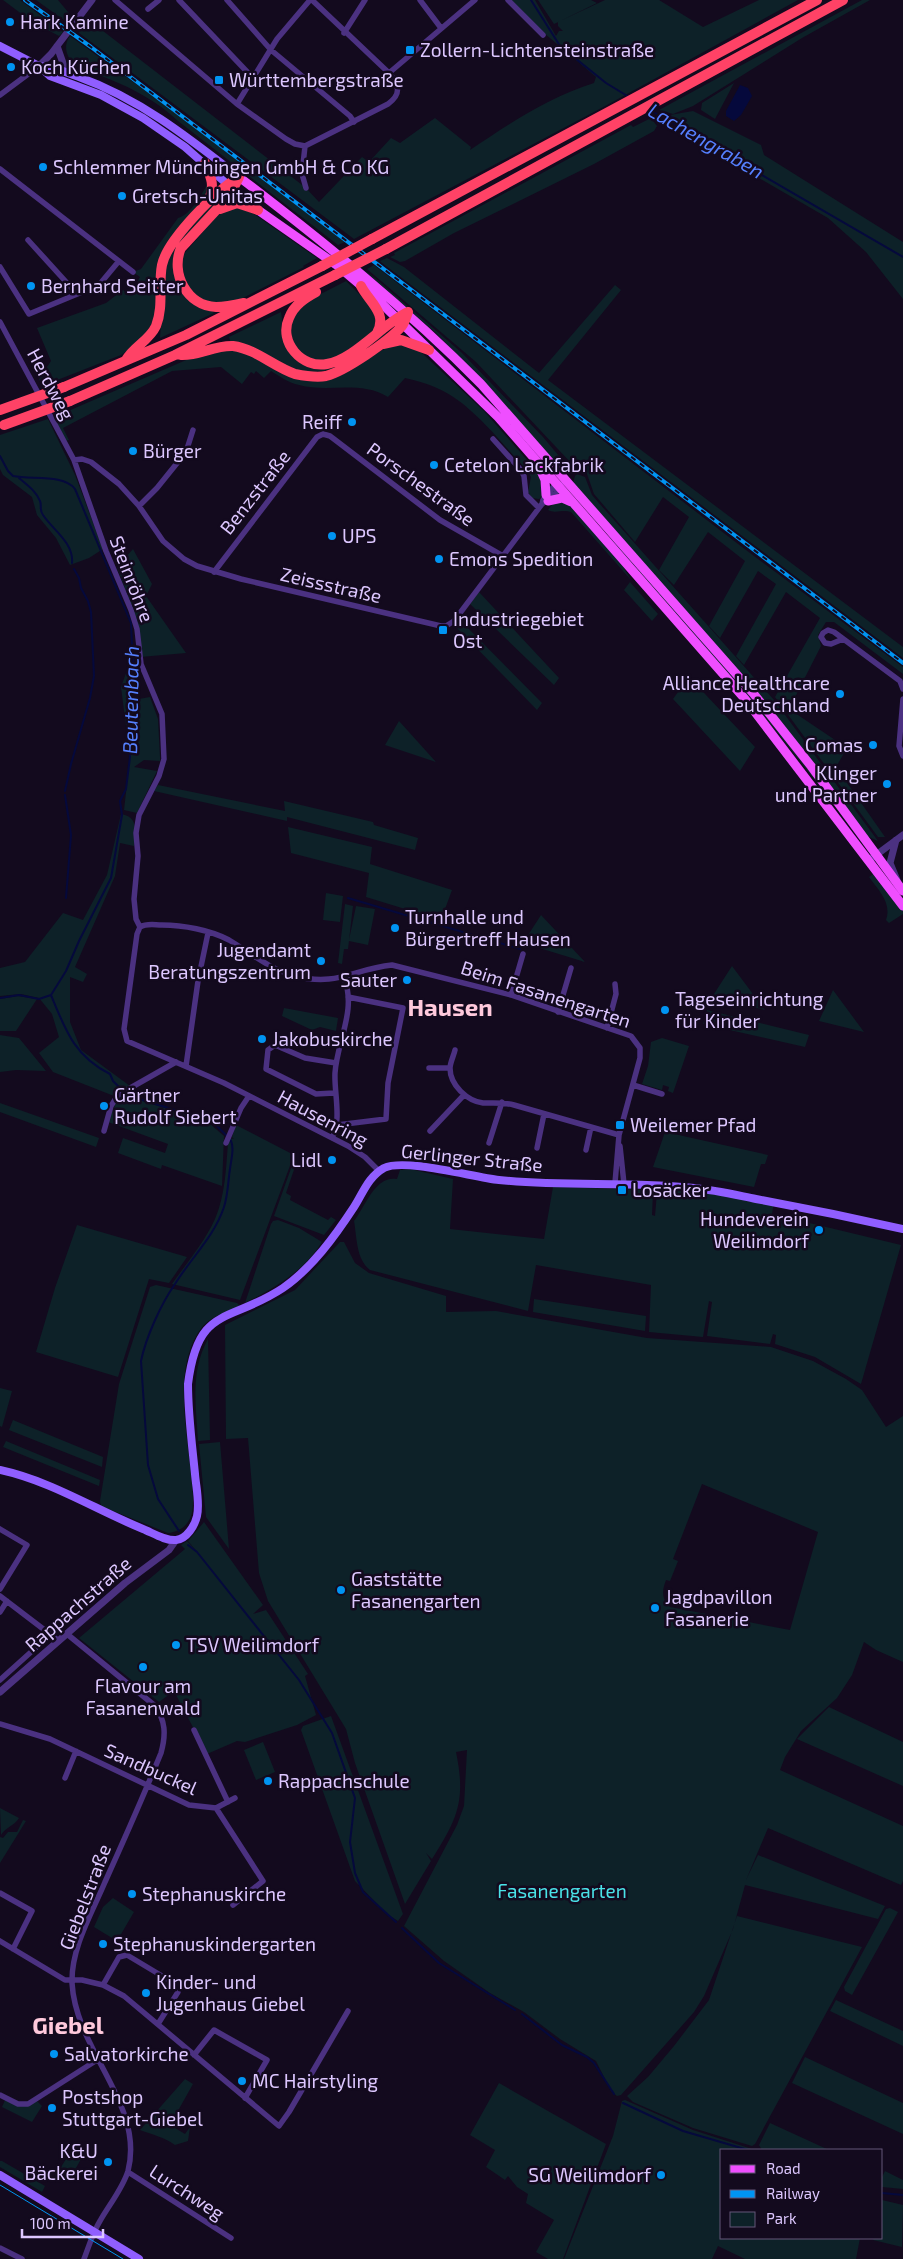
<svg xmlns="http://www.w3.org/2000/svg" width="903" height="2259" viewBox="0 0 903 2259" font-family="'Exo 2',sans-serif">
<rect width="100%" height="100%" fill="#130a1e"/>
<path fill="#0d2128" fill-rule="evenodd" d="M3,0H20L63,32L59,36L31,21Z
M36,0H58L73,18L68,23Z
M511,0H535L556,36L559,31H563L558,26V22L605,0H659L703,27L759,0H798L607,105L354,239L79,33L80,30L76,27L85,17L306,188L319,202L362,157L369,162L391,138L400,143L435,118L471,147L470,150C510,123 547,98 594,83L596,77L544,33Z
M538,0H591L597,3L554,24Z
M862,0H870L802,38L693,106L673,114L659,110Z
M70,36L158,100L345,242L338,245L178,121C158,102 134,89 109,79C98,74 83,71 74,64C66,57 63,45 70,36Z
M734,83L715,119L701,110L702,103Z
M693,111L761,145L764,155L903,242V299L866,252L828,218L752,174L658,112L670,115Z
M651,118L657,126L654,131L594,164L454,233L405,261L400,262L390,257L395,255L394,253L631,125L633,127Z
M209,182V193L173,234L153,322L139,343L121,355L42,386L39,379L51,361L37,328L106,303L123,290L130,295L140,277L133,272L141,269L178,218C191,215 202,193 209,182Z
M220,196L222,197L183,239L175,275L214,313L160,338L165,264L182,236Z
M233,206L254,214L317,258L303,266L304,267L235,302L214,304L202,301L186,286L182,264L184,254L221,211Z
M387,258L404,267L539,373L615,285L621,290L548,380L903,647V658L382,263L380,261Z
M374,265L742,547L903,667V674L834,622H826L818,635L821,646L789,709L847,748L836,767L885,837H878L775,697L820,618L786,592L744,665L736,656L776,584L758,571L720,638L709,626L745,561L708,532L674,585L659,570L689,517L663,497L635,542L594,494L586,471L572,464L476,362L367,269Z
M364,270L375,278L462,353L543,437L569,468L567,471H563L437,334Z
M346,281L375,310L376,323L372,333L341,355L324,361L306,357L294,346L289,327L293,316L311,299Z
M281,312L285,340L319,367L384,331L387,334C371,344 355,357 338,366C304,384 263,357 231,344L229,337L233,335Z
M396,343L418,350L423,354L484,411L542,477V497L539,499L532,498L528,492L531,477L527,470C503,445 475,408 445,392C432,385 419,381 405,378L388,397C360,380 328,393 299,385C289,383 279,376 271,371L264,378L256,371L254,374L251,372L242,384L221,367L172,371L63,428L69,440L64,441L52,418L207,351L240,350L272,365L332,379C355,370 373,353 396,343Z
M48,419L75,475L103,549L89,558L70,565L56,538L37,515L32,497L3,475L0,469V435Z
M577,474L585,477L592,495L598,502L774,700L878,841L867,836L573,483L575,476Z
M561,500L571,505L618,558L631,580L571,512C563,509 555,514 548,510L554,502Z
M609,536L623,549L738,680L819,783L818,784L764,716L607,537Z
M133,549L152,584L146,596L186,653L140,657L133,610L117,567Z
M630,582L658,614L652,621L624,590Z
M479,592L559,678L554,685L470,604Z
M459,619L542,703L537,710L454,625Z
M130,662L139,699L150,697L158,719L160,757V761L144,760L134,767L157,771L137,813L124,810L130,758L121,687Z
M689,677L755,747L740,771L673,699Z
M399,721L436,762L385,745Z
M158,785L285,811L284,801L373,822L374,825L418,838L415,850L287,817V821L154,791Z
M121,814C139,817 135,831 134,846L120,843L115,876L75,967L87,974L83,982L70,977V1022L81,1050L130,1086L114,1096L53,1072L39,1053L59,1037L52,1014L39,998L21,994L0,996V968L25,962L63,913L83,920L107,875Z
M288,827L372,847L370,864L452,890L441,920L366,897L369,873L291,853Z
M873,874L903,910V914L889,923L886,920C892,903 879,891 869,877Z
M326,893L343,896L340,922L323,920Z
M345,904L353,906L349,940L356,906L375,909L368,945L349,941L348,949H344L342,964L338,963Z
M541,915L585,962L523,943Z
M732,966L765,1010L712,997Z
M833,990L864,1032L819,1021Z
M18,996L37,999L16,1031H0V999Z
M284,1008L338,1018L336,1031L320,1027L312,1030L282,1016Z
M707,1010L809,1035L805,1047L703,1024Z
M0,1035L19,1038L46,1071L16,1070L0,1072Z
M662,1038L689,1046L673,1093L668,1091L669,1087L663,1085L662,1090L642,1084L648,1066L651,1042Z
M123,1093L127,1096L180,1113L202,1117L224,1136L222,1186L162,1165L161,1169L118,1153L123,1138L165,1153L168,1144L108,1122L118,1098Z
M0,1103L99,1138L96,1147L0,1112Z
M236,1125L294,1155L240,1300L172,1284C186,1264 204,1243 215,1219C225,1196 226,1169 228,1143L230,1138L234,1139L232,1137Z
M665,1132L768,1155L765,1164H761L754,1187L653,1167Z
M294,1160L297,1161L286,1193L291,1196L290,1200L328,1220L331,1217L336,1220L324,1235L274,1216Z
M410,1169L453,1179L450,1229L544,1239L553,1187L651,1190L653,1193L652,1215L655,1216L657,1192L659,1190L729,1194L774,1202L772,1214L901,1245L861,1384L815,1357L775,1344L776,1335L773,1334L770,1344L707,1336L712,1302L709,1301L703,1337L649,1332L651,1285L536,1265L528,1311L370,1270C356,1259 357,1238 354,1221C365,1207 375,1175 397,1179L400,1170Z
M278,1220L299,1228L322,1242C304,1271 275,1288 245,1303L271,1224L273,1221Z
M77,1225L187,1257L169,1283L149,1279L118,1377L36,1352L55,1288Z
M340,1242H344L355,1263L369,1273L446,1296V1312L496,1311L647,1338L771,1347L813,1361L846,1379L862,1390L886,1427L903,1416V1662L876,1650L864,1642L852,1675L837,1698L801,1731L785,1757L780,1770L903,1826V1881L901,1885L768,1828L746,1880L758,1855L885,1906L878,1919L745,1885L733,1929L704,1996L694,2012L621,2095L617,2096L611,2091L596,2061L560,2039L524,2012L490,1993L444,1961L404,1926L457,1825L464,1806L467,1750L456,1752C466,1800 458,1818 432,1859L426,1853L431,1861L405,1904L355,1763L346,1729L268,1601L259,1573L248,1438L226,1439L225,1325L295,1290ZM702,1484L818,1532L790,1630L670,1607C661,1598 662,1591 666,1580L670,1581L678,1561L673,1559Z
M156,1285L237,1303L240,1306C227,1312 212,1316 203,1326C172,1364 187,1430 191,1474C192,1487 195,1504 191,1516C187,1527 178,1532 168,1533L101,1506L100,1501L119,1384L150,1287Z
M534,1299L646,1316L645,1331L533,1312Z
M208,1339L210,1440L198,1441C196,1406 190,1371 208,1339Z
M0,1388L12,1391L2,1427L0,1426Z
M13,1420L103,1457L102,1467L9,1430Z
M6,1441L100,1480L99,1486L3,1447Z
M220,1442L229,1549L206,1517L199,1444Z
M204,1522L263,1605L253,1614L266,1610L308,1674L305,1676L316,1715L297,1725L245,1742L237,1741L207,1754L174,1691L159,1702L79,1638L185,1549L181,1545L187,1541L199,1554L188,1541Z
M829,1707L903,1742V1786L797,1739Z
M331,1716L403,1914L398,1921L387,1914L355,1881L301,1730L303,1726Z
M263,1742L275,1772L256,1780L244,1750Z
M0,1808L19,1818C14,1826 6,1827 1,1835Z
M23,1820L26,1821L0,1863V1837L3,1838L8,1832H17Z
M113,1898L134,1912L117,1941L94,1927L103,1907Z
M890,1908L898,1912L852,1995L845,1991L844,1987L886,1909Z
M737,1916L862,1947L755,2144L752,2146L693,2128L633,2102L627,2096L648,2077L674,2046L709,2000Z
M836,2000L903,2031V2046L830,2011Z
M805,2057L903,2103V2134L792,2083Z
M185,2079L193,2084L170,2125L185,2134L190,2127L188,2141L175,2145C164,2137 153,2135 140,2130Z
M499,2083L606,2144L563,2259H548L536,2252L554,2220L526,2203L528,2194L517,2187L508,2176L505,2180L486,2167L495,2150L470,2135Z
M6,2098L17,2103L36,2100L42,2106L32,2122L2,2107Z
M625,2100L693,2130L755,2150H722V2238H860L856,2259H745L718,2246L712,2259H564L613,2136L622,2101Z
M770,2123L829,2150H762L759,2145Z
M70,2153L81,2159L71,2177L59,2170Z
M0,2161H2L45,2186L42,2192L0,2167Z
M885,2171L903,2180V2189L882,2187V2177Z
M882,2200L903,2205L902,2247L873,2240L874,2238H882Z"/>
<path fill="#05093c" d="M740,85L748,88L752,96L741,115L734,121L726,116V111Z"/>
<g fill="none" stroke-linecap="round" stroke-linejoin="round">
<path stroke="#05093c" stroke-width="2" d="M531,0L560,46L606,83L629,97
M650,110L903,257
M0,456L8,471L13,476C31,480 64,474 75,489L131,623L132,645L134,655L129,693L132,723L129,745L130,757L126,789L120,801L122,815L111,878L79,941L66,971L51,995
M19,478C27,485 36,491 40,501C42,505 39,510 43,515C53,530 74,543 72,563
M65,791L71,764L90,698L94,676L91,612L88,601L81,588L79,578L74,569
M65,795L71,835L66,898
M348,898L520,949
M51,995C65,1029 74,1056 110,1074L113,1081L120,1088
M0,998L19,995L39,999L51,995
M127,1095L181,1112L208,1117L227,1136
M179,1531L158,1499L148,1465L141,1361C146,1337 161,1304 175,1284C191,1258 214,1237 224,1207C228,1195 228,1181 230,1169C231,1160 235,1147 230,1139
M188,1545L197,1552L299,1680L332,1733L355,1798L350,1842L355,1873L363,1892L396,1922
M402,1928L439,1963L515,2010
M522,2014L562,2045L587,2057L594,2063L614,2094
M623,2103L683,2131L748,2150
M882,2193L903,2195"/>
<path stroke="#4b3181" stroke-width="5.5" d="M115,0L237,104L286,139L295,144L305,146
M179,0L252,77
M227,0L271,50L350,116L354,122
M420,0L441,28
M508,0L543,35
M148,9L159,0
M344,33L365,0
M389,73L475,0
M0,95L39,66
M237,104L277,39L310,0
M305,146L388,104C402,94 399,85 389,73L312,0
M305,146L302,174L306,188
M0,169L133,272
M28,240L77,294
M0,267L29,314L99,285L119,261
M0,322L74,460L106,551L131,610L137,629L141,664L162,714L164,759L159,776L139,815L136,833L138,856L134,899L136,919L140,927
M493,439L521,470L524,476L526,495L539,508
M74,460L82,459L91,462L119,484L139,506L163,541L184,559L197,566L241,579L441,626H446L454,621L542,504L555,494L561,485
M542,504L543,500L554,486L559,487
M139,506L157,488L186,452L193,430
M214,572L317,437L323,434L330,436L440,520L503,556
M843,639L831,644L825,643L821,637L823,633L828,630L834,632L900,681L903,689
M903,699L899,746L903,756
M511,995L523,954
M558,1012L571,968
M607,1028L616,994L615,984
M455,1050C454,1055 450,1063 450,1068C450,1085 467,1101 483,1103C494,1103 503,1102 514,1105L619,1135
M186,1066L198,981L208,933
M429,1068H449
M633,1085L662,1094
M334,1093L316,1094L266,1069L268,1050L275,1045L305,1058L336,1063
M337,1125L386,1119L388,1083L403,1008L348,997
M104,1131L111,1106L118,1095L176,1062
M430,1131L464,1095
M332,1138C342,1120 334,1093 335,1073C337,1041 357,1010 344,978
M226,1143L241,1108L249,1096
M489,1143L502,1102
M620,1146L624,1184
M537,1148L544,1114
M586,1150L591,1127
M379,1171L365,1157L348,1146L224,1083L127,1041L124,1029L137,934L140,927C147,923 154,925 162,925C183,925 210,930 229,940C251,953 269,969 295,976C337,987 353,969 392,965L511,995L631,1036L640,1048V1058L619,1135L615,1183
M0,1529L27,1545L0,1589
M0,1596L59,1641
M0,1612L7,1601
M67,1634L154,1705C166,1720 166,1735 161,1753C143,1797 124,1840 105,1882C92,1913 71,1948 72,1983C76,2052 145,2104 128,2171C123,2188 109,2205 100,2221C93,2232 89,2246 84,2259
M0,1680L51,1634
M0,1724L50,1739L189,1805L216,1808L235,1798
M194,1730L228,1802
M65,1778L76,1751
M216,1808L263,1881L233,1905
M0,1893L32,1911L13,1949
M0,1941L65,1980H82L103,1985L124,1996L279,2126L289,2112L348,2011
M103,1985L119,1957L127,1955L177,1985L178,1992L158,2024
M194,2055L214,2030L267,2060L245,2098
M0,2095L18,2104H28L97,2060
M128,2172L231,2238
M0,2248L22,2259"/>
<path stroke="#4b3181" stroke-width="7" d="M57,46L64,66L73,75
M39,66L51,54L92,0
M896,840L890,863L897,880
M868,861L903,835
M0,1692L125,1583L169,1550L176,1540"/>
<path stroke="#905eff" stroke-width="8" d="M0,46L39,66L50,76L101,95L143,118L185,147L227,184
M39,66C54,67 66,72 79,77C140,99 189,138 239,177
M0,1470C51,1481 96,1510 143,1529C153,1533 165,1541 176,1540C187,1539 195,1525 197,1516C200,1503 196,1487 195,1474C192,1444 188,1414 188,1384C198,1304 229,1324 283,1288C312,1268 335,1236 354,1207C363,1193 368,1177 384,1168C405,1158 472,1177 499,1180C564,1187 629,1181 694,1188C715,1190 736,1195 756,1199C805,1208 854,1218 903,1229
M0,2175L139,2259"/>
<path stroke="#ef4eff" stroke-width="9" d="M239,177C324,242 406,308 481,384L753,693L811,766L903,891
M228,185L258,210L338,266L377,299L498,417L745,699L903,906
M540,469L545,480L546,495
M548,501L562,498L571,502"/>
<path stroke="#ff4266" stroke-width="10" d="M205,163C211,177 215,185 209,200
M239,177L230,195L181,248C170,273 187,306 216,307C225,307 235,305 244,303
M220,209L237,203L258,210
M372,239L817,0
M386,249L843,0
M361,286C369,302 388,313 377,333
M316,292C305,298 294,305 289,318C278,342 302,369 327,364C355,359 382,324 408,312
M383,344L401,340L429,350
M181,355C198,356 215,345 233,346C256,349 274,367 295,374C305,376 316,378 326,376C345,371 389,341 402,326C405,322 406,317 408,312
M126,360C134,346 149,341 156,326C164,306 158,285 162,265C167,240 217,190 239,177
M64,387L186,335L322,266
M70,401L175,355L335,275"/>
<path stroke="#0094f2" stroke-width="1" d="M0,2185L123,2259"/>
<g stroke="#0094f2" stroke-width="4">
<path id="rail" d="M25,0L91,47L903,663"/>
</g>
<use href="#rail" stroke="#130a1e" stroke-width="2" stroke-dasharray="5.5" stroke-linecap="butt"/>
<path stroke="#ff4266" stroke-width="10" d="M322,266L372,239
M335,275L386,249
M0,410L64,387
M4,425L70,401"/>
</g>
<g fill="#0094f2" stroke="#130a1e" stroke-width="2">
<circle cx="10" cy="22" r="5"/>
<rect x="405" y="45" width="10" height="10" rx="2.5"/>
<circle cx="11" cy="67" r="5"/>
<rect x="214" y="75" width="10" height="10" rx="2.5"/>
<circle cx="43" cy="167" r="5"/>
<circle cx="122" cy="196" r="5"/>
<circle cx="31" cy="286" r="5"/>
<circle cx="352" cy="422" r="5"/>
<circle cx="133" cy="451" r="5"/>
<circle cx="434" cy="465" r="5"/>
<circle cx="332" cy="536" r="5"/>
<circle cx="439" cy="559" r="5"/>
<rect x="438" y="625" width="10" height="10" rx="2.5"/>
<circle cx="840" cy="694" r="5"/>
<circle cx="873" cy="745" r="5"/>
<circle cx="887" cy="784" r="5"/>
<circle cx="395" cy="928" r="5"/>
<circle cx="321" cy="961" r="5"/>
<circle cx="407" cy="980" r="5"/>
<circle cx="665" cy="1010" r="5"/>
<circle cx="262" cy="1039" r="5"/>
<circle cx="104" cy="1106" r="5"/>
<rect x="615" y="1120" width="10" height="10" rx="2.5"/>
<circle cx="332" cy="1160" r="5"/>
<rect x="617" y="1185" width="10" height="10" rx="2.5"/>
<circle cx="819" cy="1230" r="5"/>
<circle cx="341" cy="1590" r="5"/>
<circle cx="655" cy="1608" r="5"/>
<circle cx="176" cy="1645" r="5"/>
<circle cx="143" cy="1667" r="5"/>
<circle cx="268" cy="1781" r="5"/>
<circle cx="132" cy="1894" r="5"/>
<circle cx="103" cy="1944" r="5"/>
<circle cx="146" cy="1993" r="5"/>
<circle cx="54" cy="2054" r="5"/>
<circle cx="242" cy="2081" r="5"/>
<circle cx="52" cy="2108" r="5"/>
<circle cx="108" cy="2162" r="5"/>
<circle cx="661" cy="2175" r="5"/>
</g>
<g text-anchor="middle" stroke-width="5" stroke-linejoin="round" paint-order="stroke">
<g font-size="19" fill="#ddc7ff" stroke="#130a1e" text-anchor="start">
<text x="20" y="29">Hark Kamine</text>
<text x="420" y="57">Zollern-Lichtensteinstraße</text>
<text x="21" y="74">Koch Küchen</text>
<text x="229" y="87">Württembergstraße</text>
<text x="53" y="174">Schlemmer Münchingen GmbH &amp; Co KG</text>
<text x="132" y="203">Gretsch-Unitas</text>
<text x="41" y="293">Bernhard Seitter</text>
<text x="342" y="429" text-anchor="end">Reiff</text>
<text x="143" y="458">Bürger</text>
<text x="444" y="472">Cetelon Lackfabrik</text>
<text x="342" y="543">UPS</text>
<text x="449" y="566">Emons Spedition</text>
<text x="453" y="626">Industriegebiet<tspan x="453" dy="22">Ost</tspan></text>
<text x="830" y="690" text-anchor="end">Alliance Healthcare<tspan x="830" dy="22">Deutschland</tspan></text>
<text x="863" y="752" text-anchor="end">Comas</text>
<text x="877" y="780" text-anchor="end">Klinger<tspan x="877" dy="22">und Partner</tspan></text>
<text x="405" y="924">Turnhalle und<tspan x="405" dy="22">Bürgertreff Hausen</tspan></text>
<text x="311" y="957" text-anchor="end">Jugendamt<tspan x="311" dy="22">Beratungszentrum</tspan></text>
<text x="397" y="987" text-anchor="end">Sauter</text>
<text x="675" y="1006">Tageseinrichtung<tspan x="675" dy="22">für Kinder</tspan></text>
<text x="272" y="1046">Jakobuskirche</text>
<text x="114" y="1102">Gärtner<tspan x="114" dy="22">Rudolf Siebert</tspan></text>
<text x="630" y="1132">Weilemer Pfad</text>
<text x="322" y="1167" text-anchor="end">Lidl</text>
<text x="632" y="1197">Losäcker</text>
<text x="809" y="1226" text-anchor="end">Hundeverein<tspan x="809" dy="22">Weilimdorf</tspan></text>
<text x="351" y="1586">Gaststätte<tspan x="351" dy="22">Fasanengarten</tspan></text>
<text x="665" y="1604">Jagdpavillon<tspan x="665" dy="22">Fasanerie</tspan></text>
<text x="186" y="1652">TSV Weilimdorf</text>
<text x="143" y="1693" text-anchor="middle">Flavour am<tspan x="143" dy="22">Fasanenwald</tspan></text>
<text x="278" y="1788">Rappachschule</text>
<text x="142" y="1901">Stephanuskirche</text>
<text x="113" y="1951">Stephanuskindergarten</text>
<text x="156" y="1989">Kinder- und<tspan x="156" dy="22">Jugenhaus Giebel</tspan></text>
<text x="64" y="2061">Salvatorkirche</text>
<text x="252" y="2088">MC Hairstyling</text>
<text x="62" y="2104">Postshop<tspan x="62" dy="22">Stuttgart-Giebel</tspan></text>
<text x="98" y="2158" text-anchor="end">K&amp;U<tspan x="98" dy="22">Bäckerei</tspan></text>
<text x="651" y="2182" text-anchor="end">SG Weilimdorf</text>
</g>
<g font-size="19" fill="#ddc7ff" stroke="#130a1e">
<text transform="translate(51 384) rotate(62)" y="7">Herdweg</text>
<text transform="translate(421 484) rotate(36)" y="7">Porschestraße</text>
<text transform="translate(255 492) rotate(-52)" y="7">Benzstraße</text>
<text transform="translate(132 579) rotate(69)" y="7">Steinröhre</text>
<text transform="translate(331 585) rotate(13)" y="7">Zeissstraße</text>
<text transform="translate(546 994) rotate(18)" y="7">Beim Fasanengarten</text>
<text transform="translate(323 1118) rotate(28)" y="7">Hausenring</text>
<text transform="translate(472 1158) rotate(6)" y="7">Gerlinger Straße</text>
<text transform="translate(78 1604) rotate(-41)" y="7">Rappachstraße</text>
<text transform="translate(151 1769) rotate(24)" y="7">Sandbuckel</text>
<text transform="translate(85 1897) rotate(-69)" y="7">Giebelstraße</text>
<text transform="translate(187 2192) rotate(33)" y="7">Lurchweg</text>
</g>
<g font-size="19" fill="#4ae2e8" stroke="#130a1e">
<text x="562" y="1898">Fasanengarten</text>
</g>
<g font-size="20" font-style="italic" fill="#5580ff" stroke="#130a1e">
<text transform="translate(706 141) rotate(30)" y="7">Lachengraben</text>
<text transform="translate(131 700) rotate(-89)" y="7">Beutenbach</text>
</g>
<g font-size="24" font-weight="bold" fill="#ffc9dc" stroke="#130a1e">
<text x="450" y="1016">Hausen</text>
<text x="68" y="2034">Giebel</text>
</g>
</g>
<rect x="720" y="2149" width="162" height="90" fill="#130a1e" stroke="#645678"/>
<rect x="730" y="2165" width="25" height="8" fill="#ef4eff" stroke="#645678"/>
<text x="766" y="2174" font-size="15" fill="#ddc7ff">Road</text>
<rect x="730" y="2190" width="25" height="8" fill="#0094f2" stroke="#645678"/>
<text x="766" y="2199" font-size="15" fill="#ddc7ff">Railway</text>
<rect x="730" y="2212" width="25" height="15" fill="#0d2128" stroke="#645678"/>
<text x="766" y="2224" font-size="15" fill="#ddc7ff">Park</text>
<path d="M22 2229v8h81v-8" fill="none" stroke="#ddc7ff" stroke-width="2.5"/>
<text x="30" y="2229" font-size="15" fill="#ddc7ff" stroke="#130a1e" stroke-width="4" paint-order="stroke">100 m</text>
</svg>
